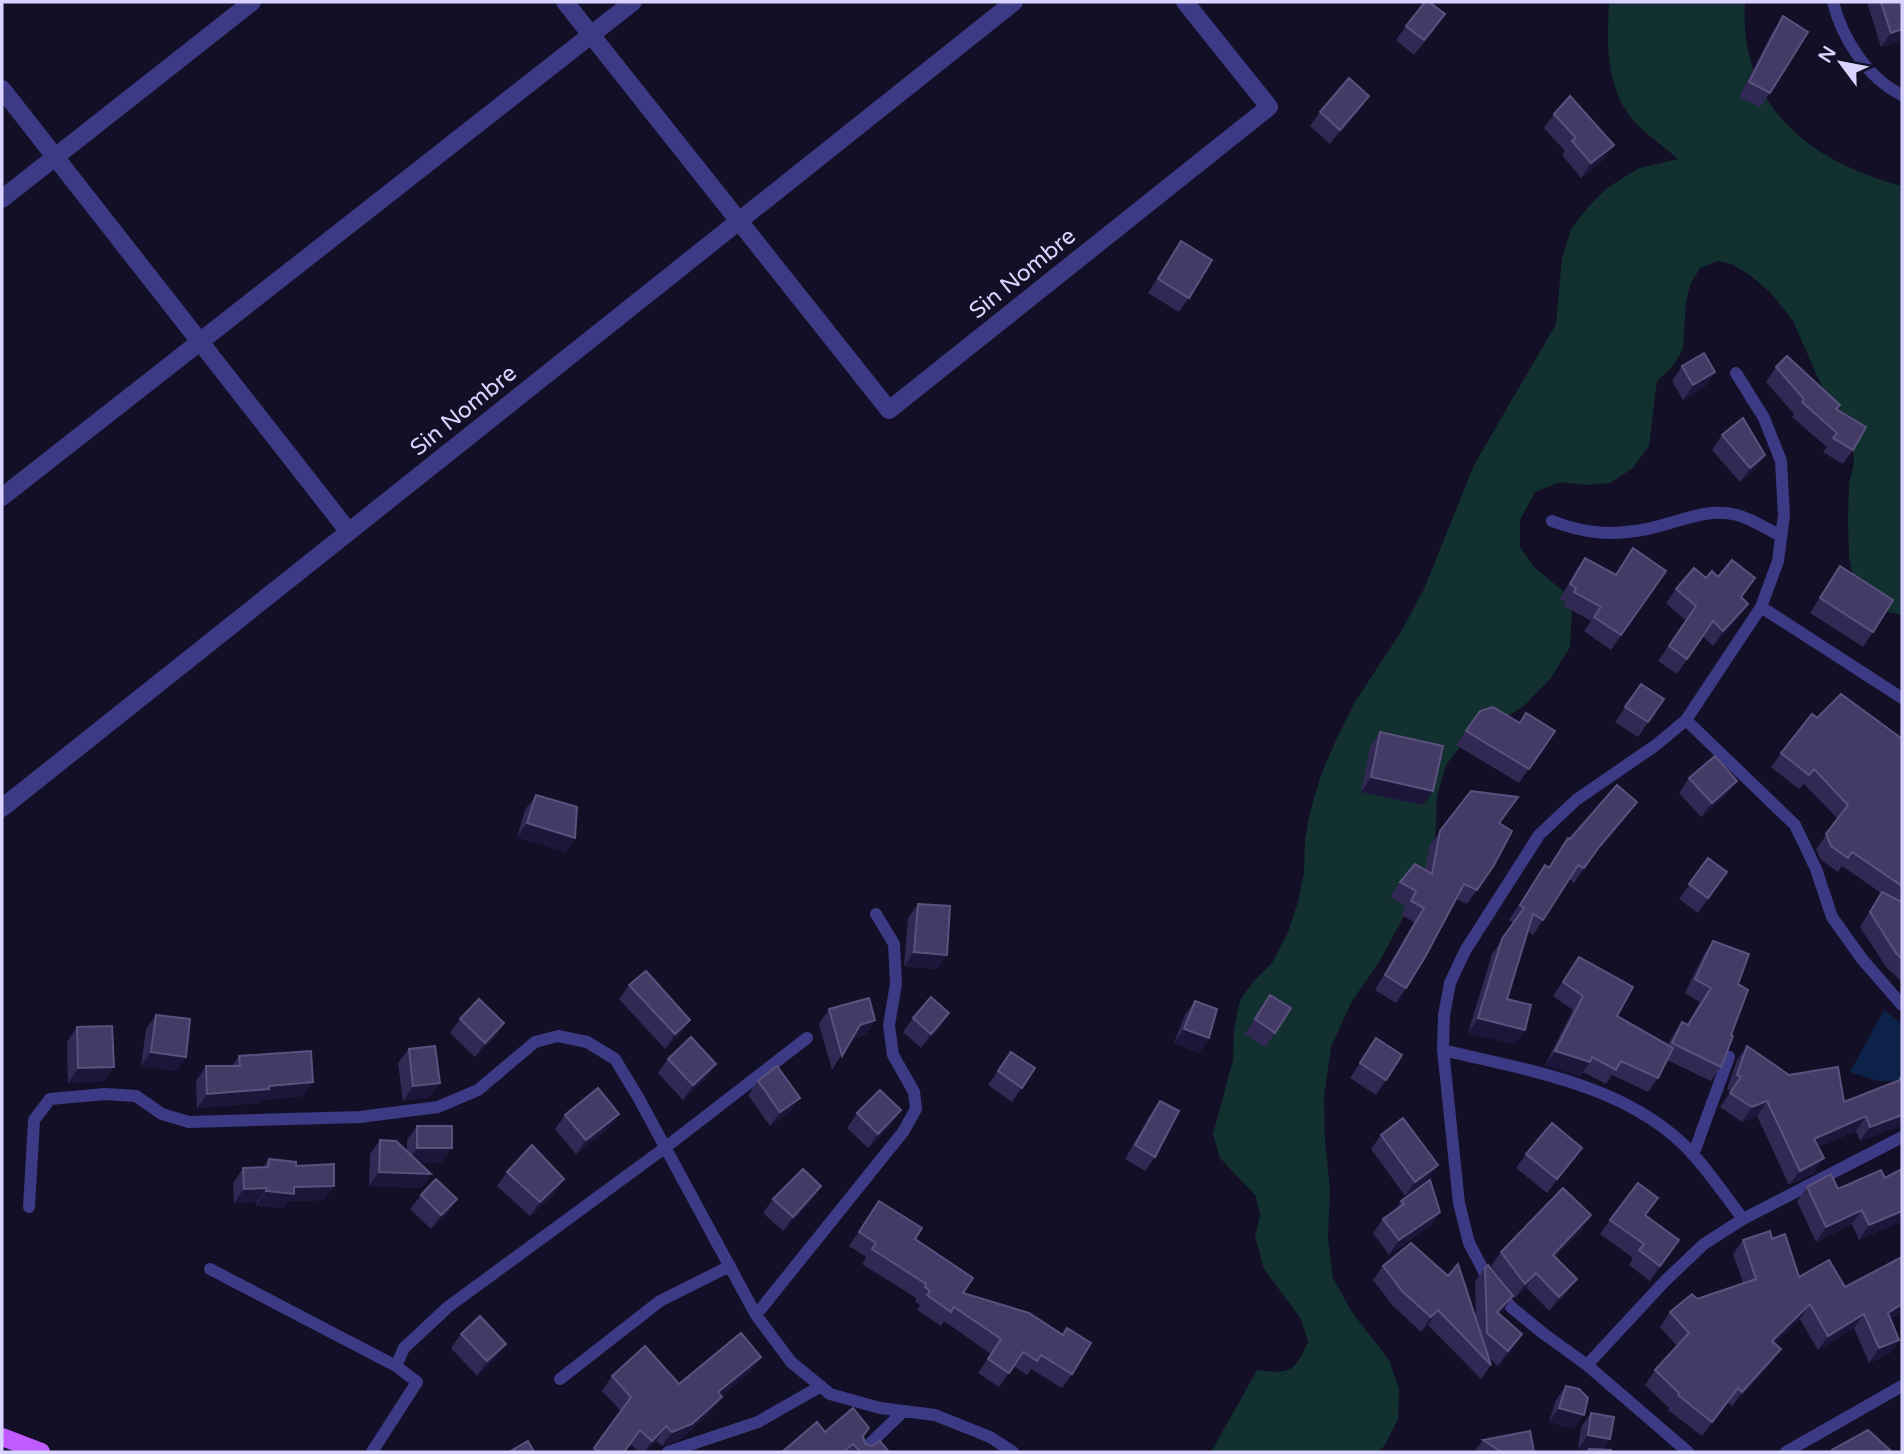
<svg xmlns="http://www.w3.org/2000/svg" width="1904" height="1454" viewBox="0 0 1904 1454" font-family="'Varela Round',sans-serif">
<rect width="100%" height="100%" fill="#130f26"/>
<path fill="#12302f" d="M1609,2H1745C1739,107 1809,161 1902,186V615L1884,611L1853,580L1849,556L1848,520L1849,484L1854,463L1853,445L1829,403L1793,321L1770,292L1751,276L1732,264L1718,261L1700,268L1690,285L1686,301L1683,349L1673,366L1657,381L1649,446L1632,469L1610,483L1586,485L1560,482L1535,492L1520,520V547L1535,568L1563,591L1572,609L1570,647L1551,678L1525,705L1494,725L1467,738L1446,765L1437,796L1436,829L1430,868L1378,964L1352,1001L1331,1047L1324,1098L1325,1141L1330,1189L1328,1238L1333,1278L1352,1312L1389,1360L1399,1389L1398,1419L1385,1445L1378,1452H1211L1257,1370C1290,1374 1294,1373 1308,1342L1301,1319L1264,1269L1255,1237L1260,1216L1256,1196L1220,1158L1213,1134L1233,1060L1234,1030L1240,1000L1254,981L1272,963L1288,932L1298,902L1304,873L1305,840L1310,812L1321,775L1336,740L1355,702L1402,630L1424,589L1474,465L1556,324L1562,258L1571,229L1588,207L1607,188L1639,168L1678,159C1664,146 1646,135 1633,120C1605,86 1607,43 1609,2Z"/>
<path fill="#0c2248" d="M1884,1010L1902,1024V1081H1878L1850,1072Z"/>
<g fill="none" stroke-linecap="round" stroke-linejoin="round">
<path stroke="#3d3a85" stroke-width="12" d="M1833,2C1842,38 1867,78 1902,95
M1552,521C1586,534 1612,536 1647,529C1677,523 1706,507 1737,515C1752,519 1767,529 1781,536
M1761,607L1902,698
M1686,720L1795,825L1816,869L1832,917L1862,959L1902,1005
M1443,1050C1525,1070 1618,1083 1682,1143C1705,1165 1724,1194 1743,1219
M1693,1155L1729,1057
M29,1207L34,1120L50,1099L105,1094L136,1096L162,1114L189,1122L360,1117L438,1107L478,1090L535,1042L558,1036L587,1042L615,1059L638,1097L756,1315L791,1362L830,1394L880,1408L935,1415L990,1437L1013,1452
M210,1269L396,1366L417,1382L372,1452
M756,1315L903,1132L916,1109L914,1092L893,1055L889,1025L896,984L894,944L876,914
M1587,1365L1665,1281L1704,1244L1743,1219L1902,1137
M396,1366L404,1348L448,1307L666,1147L807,1038
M560,1379L660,1301L730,1266
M668,1452L758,1422L821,1386
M861,1452L904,1411
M1688,1452L1587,1365L1544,1334L1511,1307L1488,1279L1469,1243L1459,1203L1443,1050L1444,1015L1450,983L1465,951L1539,835L1576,800L1656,745L1686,720L1761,607L1778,561L1784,515L1781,461L1764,418L1736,373
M1786,1452L1902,1386"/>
<path stroke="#3d3a85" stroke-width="18" d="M565,2L889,410L1269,107L1185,2
M2,89L349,532
M2,199L252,2
M2,497L633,2
M2,808L1014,2"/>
<path stroke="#c25bff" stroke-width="18" d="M2,1437L41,1452"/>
</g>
<path fill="#312854" d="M1867,2H1902V41L1881,47Z
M1783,16L1770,93L1760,107L1739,97L1773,31Z
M1406,26L1435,29L1414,55L1396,40Z
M1359,111L1330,144L1310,126L1320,112Z
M1554,114L1614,145L1604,159L1581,178L1562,155L1565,151L1544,128Z
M1181,241L1189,298L1179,312L1148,293Z
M1682,366L1715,372L1705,386L1683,400L1672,381Z
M1776,367L1837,410L1853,450L1843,464L1823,452L1827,447L1792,417L1794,414L1766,382Z
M1722,435L1765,455L1755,469L1740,482L1712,450Z
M1633,548L1666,571L1611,650L1584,631L1591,621L1564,606L1566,602L1560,599L1575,572L1585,558L1616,574Z
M1840,566L1873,632L1863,647L1810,613Z
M1706,578L1741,598L1748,604L1738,618L1713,646L1703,636L1677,674L1658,661L1686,621L1666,603L1676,589Z
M1641,684L1664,699L1638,737L1615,722Z
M1480,711L1519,722L1555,731L1519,783L1456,745Z
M1817,718L1901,738L1902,736V897L1900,901L1902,902V982L1886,967L1860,927L1881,893L1842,866L1838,872L1821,860L1816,849L1838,819L1804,784L1799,789L1771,767L1781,753Z
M1380,732L1423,805L1361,792L1370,747Z
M1689,778L1727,795L1701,817L1679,793Z
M536,795L575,838L565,852L517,837L525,810Z
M1627,816L1591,858L1574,883L1569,879L1533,935L1528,931L1507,999L1525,1030L1515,1044L1468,1033L1492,954L1514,923L1509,920L1545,865L1549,867L1568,838L1570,839Z
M1499,823L1494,865L1467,904L1456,899L1406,988L1396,1003L1375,990L1414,922L1401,915L1406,906L1390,897L1400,882L1425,870L1430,845L1440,831Z
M1708,858L1727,872L1698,913L1679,899Z
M918,904L947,955L937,969L904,966L908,918Z
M1713,941L1738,984L1731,1035L1721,1067L1711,1081L1667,1060L1658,1078L1648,1092L1612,1075L1606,1084L1583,1072L1580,1076L1545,1065L1573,1010L1553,996L1579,957L1617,1016L1668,1045L1672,1037L1682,1022L1687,1025L1700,1002L1685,993L1703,956Z
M629,985L680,1035L665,1049L619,999Z
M1270,995L1275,1033L1265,1047L1245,1034Z
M1195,1001L1209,1038L1199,1053L1174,1043L1185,1015Z
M829,1009L875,1020L865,1035L852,1038L832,1070L819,1024Z
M156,1015L186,1057L176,1071L141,1066L146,1029Z
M913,1018L939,1028L921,1048L903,1032Z
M460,1019L504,1023L494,1038L475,1057L450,1033Z
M77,1027L104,1081L68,1083L67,1042Z
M1376,1038L1386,1080L1376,1095L1350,1078Z
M1747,1046L1789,1075L1844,1102L1898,1081L1900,1078L1902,1125L1860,1141L1856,1131L1818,1147L1814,1173L1789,1185L1757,1116L1742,1122L1720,1107L1731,1091L1727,1089L1737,1060Z
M409,1049L430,1097L403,1101L398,1063Z
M1011,1052L1035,1068L1012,1102L988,1085Z
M239,1056L303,1096L261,1100L259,1103L197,1108L196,1081L206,1066H232Z
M668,1059L706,1078L683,1100L658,1073Z
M758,1081L790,1112L770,1126L748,1095Z
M1160,1101L1155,1157L1145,1171L1125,1159L1150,1115Z
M857,1113L891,1125L868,1148L847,1128Z
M565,1115L609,1128L576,1154L555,1129Z
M417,1126L441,1163L419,1162L431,1174L421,1188L369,1186L370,1154L380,1140L407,1151V1140Z
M1381,1135L1428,1179L1405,1196L1371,1149Z
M1526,1154L1572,1162L1547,1193L1516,1168Z
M269,1159L296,1166L334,1186L324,1200L289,1201L284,1208L256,1206L257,1202L234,1203L233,1183L243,1168L263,1167Z
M1902,1169V1221L1859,1240L1852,1224L1816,1242L1797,1201L1807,1187L1838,1189L1885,1178Z
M507,1172L554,1194L530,1216L497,1186Z
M821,1186L811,1201L783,1231L763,1213L773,1199Z
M421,1195L457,1199L447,1214L431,1229L410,1209Z
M879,1201L963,1293L1072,1374L1062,1388L1031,1369L1027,1375L1014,1366L999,1387L978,1373L991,1354L944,1321L941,1326L917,1310L920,1305L915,1301L916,1298L862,1264L866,1257L849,1246Z
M1401,1201L1440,1212L1430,1226L1389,1255L1373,1233L1383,1219L1394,1211Z
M1591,1215L1581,1230L1555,1257L1567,1293L1549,1311L1526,1287L1515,1298L1491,1266L1501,1252Z
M1646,1215L1679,1240L1650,1281L1629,1265L1633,1258L1600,1234L1610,1220Z
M1772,1239L1799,1277L1845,1287L1890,1320L1899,1340L1889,1354L1869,1363L1854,1328L1818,1350L1800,1319L1775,1343L1781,1349L1771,1363L1732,1406L1728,1403L1702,1436L1668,1410L1669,1408L1645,1385L1655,1370L1677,1346L1660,1327L1670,1312L1743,1283L1733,1254L1743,1240Z
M1383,1266L1476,1320L1475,1282L1485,1268L1513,1296L1499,1314L1522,1334L1512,1349L1498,1366L1489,1358L1491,1365L1481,1379L1428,1325L1421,1332L1393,1306L1373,1280Z
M461,1334L506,1344L496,1358L477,1376L451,1348Z
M751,1372L721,1396L712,1411L682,1438L662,1446L656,1441L644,1452H639L630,1444L624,1452H591L621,1411L602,1391L612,1376L679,1384Z
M1566,1386L1574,1429L1549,1422L1556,1400Z
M1591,1413L1610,1439L1603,1450L1611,1452H1586L1587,1451L1578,1449L1581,1427Z
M825,1432L863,1436L865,1444L889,1452H782Z
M1483,1440L1534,1452H1474Z"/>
<path fill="#1d163a" d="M1902,29V41L1881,47L1891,33Z
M1369,96L1359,111L1330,144L1340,130Z
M1614,145L1604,159L1581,178L1591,163Z
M1715,372L1705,386L1683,400L1693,385Z
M1765,455L1755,469L1740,482L1750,468Z
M1748,604L1738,618L1713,646L1723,631Z
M1371,777L1433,791L1423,805L1361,792Z
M1737,781L1727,795L1701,817L1712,803Z
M1637,802L1627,816L1589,861L1599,847Z
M527,823L575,838L565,852L517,837Z
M914,952L947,955L937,969L904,966Z
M949,1013L939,1028L921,1048L931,1034Z
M1478,1018L1525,1030L1515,1044L1468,1033Z
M690,1020L680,1035L665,1049L675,1034Z
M875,1020L865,1035L850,1039L860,1025Z
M504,1023L494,1038L475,1057L485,1043Z
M1184,1029L1209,1038L1199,1053L1174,1043Z
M1555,1051L1590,1062L1580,1076L1545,1065Z
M151,1052L186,1057L176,1071L141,1066Z
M716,1064L706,1078L683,1100L693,1085Z
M114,1067L104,1081L68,1083L78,1068Z
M313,1082L303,1096L261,1100L259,1103L197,1108L207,1094L269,1086Z
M440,1083L430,1097L403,1101L413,1086Z
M800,1098L790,1112L770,1126L780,1112Z
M1767,1101L1757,1116L1742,1122L1752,1107Z
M901,1110L891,1125L868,1148L878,1134Z
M619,1114L609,1128L576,1154L586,1140Z
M1902,1115V1125L1860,1141L1870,1127Z
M1866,1116L1856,1131L1804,1153L1814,1139Z
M417,1148H452L441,1163L407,1162Z
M1582,1148L1572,1162L1547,1193L1557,1179Z
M1824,1158L1814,1173L1789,1185L1800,1171Z
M1438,1165L1428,1179L1405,1196L1415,1182Z
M379,1172L431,1174L421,1188L369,1186Z
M564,1179L554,1194L530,1216L540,1202Z
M334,1186L324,1200L289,1201L284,1208L256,1206L266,1191L294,1187Z
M821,1186L811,1201L783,1231L793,1217Z
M267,1188L257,1202L234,1203L244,1189Z
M457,1199L447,1214L431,1229L441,1215Z
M1862,1210L1852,1224L1816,1242L1826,1227Z
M1902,1211V1221L1859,1240L1869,1225Z
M1440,1212L1430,1226L1389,1255L1399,1240Z
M1591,1215L1581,1230L1543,1269L1553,1255Z
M1536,1273L1526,1287L1515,1298L1525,1284Z
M1577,1279L1567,1293L1549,1311L1559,1297Z
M1513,1296L1503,1311L1487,1327L1497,1312Z
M1810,1304L1800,1319L1762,1355L1772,1341Z
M1902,1304V1312L1878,1328L1888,1313Z
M1438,1310L1428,1325L1421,1332L1431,1317Z
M1864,1314L1854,1328L1818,1350L1828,1336Z
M1522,1334L1512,1349L1498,1366L1508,1351Z
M1899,1340L1889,1354L1869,1363L1879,1348Z
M506,1344L496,1358L477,1376L487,1361Z
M1781,1349L1771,1363L1732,1406L1742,1392Z
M761,1357L751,1372L708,1406L718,1392Z
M1738,1388L1728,1403L1702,1436L1712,1422Z
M722,1397L712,1411L682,1438L662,1446L672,1432Z
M1559,1408L1584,1415L1574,1429L1549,1422Z
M666,1426L656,1441L644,1452L652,1441Z
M1588,1435L1610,1439L1601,1452L1589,1449L1587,1451L1578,1449Z"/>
<path fill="#433a66" stroke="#5a527e" stroke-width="2" d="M1425,2H1429L1445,14L1424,40L1406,26Z
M1881,2H1902V29L1891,33Z
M1783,16L1808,32L1770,93L1749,82Z
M1349,78L1369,96L1340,130L1320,112Z
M1570,96L1614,145L1591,163L1572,141L1576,138L1554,114Z
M1181,241L1212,260L1189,298L1158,279Z
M1704,353L1715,372L1693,385L1682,366Z
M1787,356L1840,405L1836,409L1866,427L1853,450L1833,438L1837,433L1802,402L1804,399L1776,367Z
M1743,418L1765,455L1750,468L1722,435Z
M1633,548L1666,571L1621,635L1594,617L1601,607L1574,592L1576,588L1570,584L1585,558L1616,575Z
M1732,560L1755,578L1741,597L1748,604L1723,631L1713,621L1687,659L1669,646L1696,606L1676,589L1694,568L1706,578L1712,571L1718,577Z
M1840,566L1893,600L1873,632L1820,598Z
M1641,684L1664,699L1648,722L1625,707Z
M1841,694L1901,738L1902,736V886L1852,852L1848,858L1831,846L1826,834L1848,805L1814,769L1809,775L1781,753L1812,714L1817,718Z
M1493,707L1520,723L1526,713L1555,731L1529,769L1466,731L1480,711Z
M1380,732L1443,746L1433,791L1371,777Z
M1715,756L1737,781L1712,803L1689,778Z
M1617,785L1637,802L1599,847L1584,868L1578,865L1543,920L1533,914L1507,999L1531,1005L1525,1030L1478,1018L1502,939L1524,908L1520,905L1545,865L1549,868L1568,838L1570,839Z
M1471,791L1518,797L1499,823L1512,831L1494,865L1477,890L1464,884L1425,957L1406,988L1385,975L1424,908L1411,901L1416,891L1400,882L1415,864L1432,874L1440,831Z
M536,795L577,807L575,838L527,823Z
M1708,858L1727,872L1708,898L1689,884Z
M1882,892L1902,902V959L1896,953L1870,912Z
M918,904L950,906L947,955L914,952Z
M1713,941L1749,954L1738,984L1748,990L1731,1035L1733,1036L1721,1067L1672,1043L1682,1022L1688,1025L1711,988L1695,979Z
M1579,957L1633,987L1617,1016L1673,1048L1658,1078L1621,1061L1616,1070L1592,1057L1590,1062L1555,1051L1583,996L1563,982Z
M646,971L690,1020L675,1034L629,985Z
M1270,995L1291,1008L1275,1033L1255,1019Z
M931,997L949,1013L931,1034L913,1018Z
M869,998L875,1020L860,1025L842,1056L829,1009Z
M479,999L504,1023L485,1043L460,1019Z
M1195,1001L1217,1009L1209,1038L1184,1029Z
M156,1015L190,1019L186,1057L151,1052Z
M112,1026L114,1067L78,1068L77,1027Z
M691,1037L716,1064L693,1085L668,1059Z
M1376,1038L1402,1055L1386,1080L1360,1063Z
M435,1046L440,1083L413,1086L409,1049Z
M1747,1046L1789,1075L1838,1067L1844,1102L1900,1080V1078L1902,1077V1115L1870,1127L1866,1116L1814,1139L1824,1158L1800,1171L1767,1101L1752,1107L1730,1093L1741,1077L1737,1075Z
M311,1051L313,1082L269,1086V1089L207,1094L206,1066H240L239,1056Z
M1011,1052L1035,1068L1022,1088L998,1071Z
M777,1066L800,1098L780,1112L758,1081Z
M598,1088L619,1114L586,1140L565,1115Z
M880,1090L901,1110L878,1134L857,1113Z
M1160,1101L1179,1111L1155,1157L1135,1145Z
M1403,1118L1438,1165L1415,1182L1381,1135Z
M1552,1123L1582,1148L1557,1179L1526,1154Z
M417,1126H452V1148H417Z
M380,1140L396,1141L431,1174L379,1172Z
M532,1145L564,1179L540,1202L507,1172Z
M269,1159L296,1162V1166L334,1164V1186L294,1187V1194L266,1191L267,1188L244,1189L243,1168L268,1167Z
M803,1169L821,1186L793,1217L773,1199Z
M1902,1169V1211L1869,1225L1862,1210L1826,1227L1807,1187L1831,1174L1838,1189L1881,1170L1885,1178Z
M436,1179L457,1199L441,1215L421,1195Z
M1430,1180L1440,1212L1399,1240L1383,1219L1404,1204L1401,1201Z
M1638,1183L1658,1198L1645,1215L1679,1240L1660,1266L1639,1250L1644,1244L1610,1220Z
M1563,1188L1591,1215L1553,1255L1577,1279L1559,1297L1536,1273L1525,1284L1501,1252Z
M879,1201L922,1228L915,1239L973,1278L963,1293L1029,1313L1063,1335L1067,1328L1091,1343L1072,1374L1041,1355L1037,1361L1023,1352L1009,1373L988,1359L1001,1339L954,1307L951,1312L927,1295L930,1291L925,1287L926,1284L872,1249L876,1243L859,1232Z
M1770,1231L1772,1239L1785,1234L1799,1277L1829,1260L1845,1287L1902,1257V1304L1888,1313L1899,1340L1879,1348L1864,1314L1828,1336L1810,1304L1772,1341L1781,1349L1742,1392L1738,1388L1712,1422L1678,1395L1679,1393L1655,1370L1689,1333L1670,1312L1692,1294L1697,1299L1756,1279L1743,1240Z
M1411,1243L1448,1276L1458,1264L1491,1365L1438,1310L1431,1317L1403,1292L1383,1266Z
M1488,1265L1513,1296L1497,1312L1522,1334L1508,1351L1487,1333L1485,1268Z
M480,1316L506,1344L487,1361L461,1334Z
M741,1333L761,1357L718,1392L722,1397L692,1424L672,1432L666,1426L652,1441L640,1430L624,1452H600L594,1448L631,1397L612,1376L645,1346L679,1384Z
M1566,1386L1579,1389L1588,1398L1584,1415L1559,1408Z
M853,1408L869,1428L863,1436L865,1444L872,1446L880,1441L889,1452H861L853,1444L843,1452H782L817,1422L825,1432Z
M1591,1413L1614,1417L1610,1439L1588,1435Z
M1868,1430L1890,1450L1886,1452H1833L1832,1450Z
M1530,1431L1534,1452H1502L1483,1440Z
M528,1441L534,1452H509Z
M1589,1449L1611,1450V1452H1588Z"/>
<g text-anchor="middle" stroke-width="5" stroke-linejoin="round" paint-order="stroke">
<g font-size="23" fill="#d9d4ff" stroke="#130f26">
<text transform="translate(1022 273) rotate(-39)" y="8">Sin Nombre</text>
<text transform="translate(463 410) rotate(-39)" y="8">Sin Nombre</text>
</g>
</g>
<rect width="1904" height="1454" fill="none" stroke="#d9d4ff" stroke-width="7"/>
<g transform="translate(1841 63) rotate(302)" stroke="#130f26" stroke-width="5" paint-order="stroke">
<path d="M0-5L12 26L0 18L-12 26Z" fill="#d9d4ff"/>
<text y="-10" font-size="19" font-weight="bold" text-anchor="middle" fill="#d9d4ff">N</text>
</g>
</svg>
